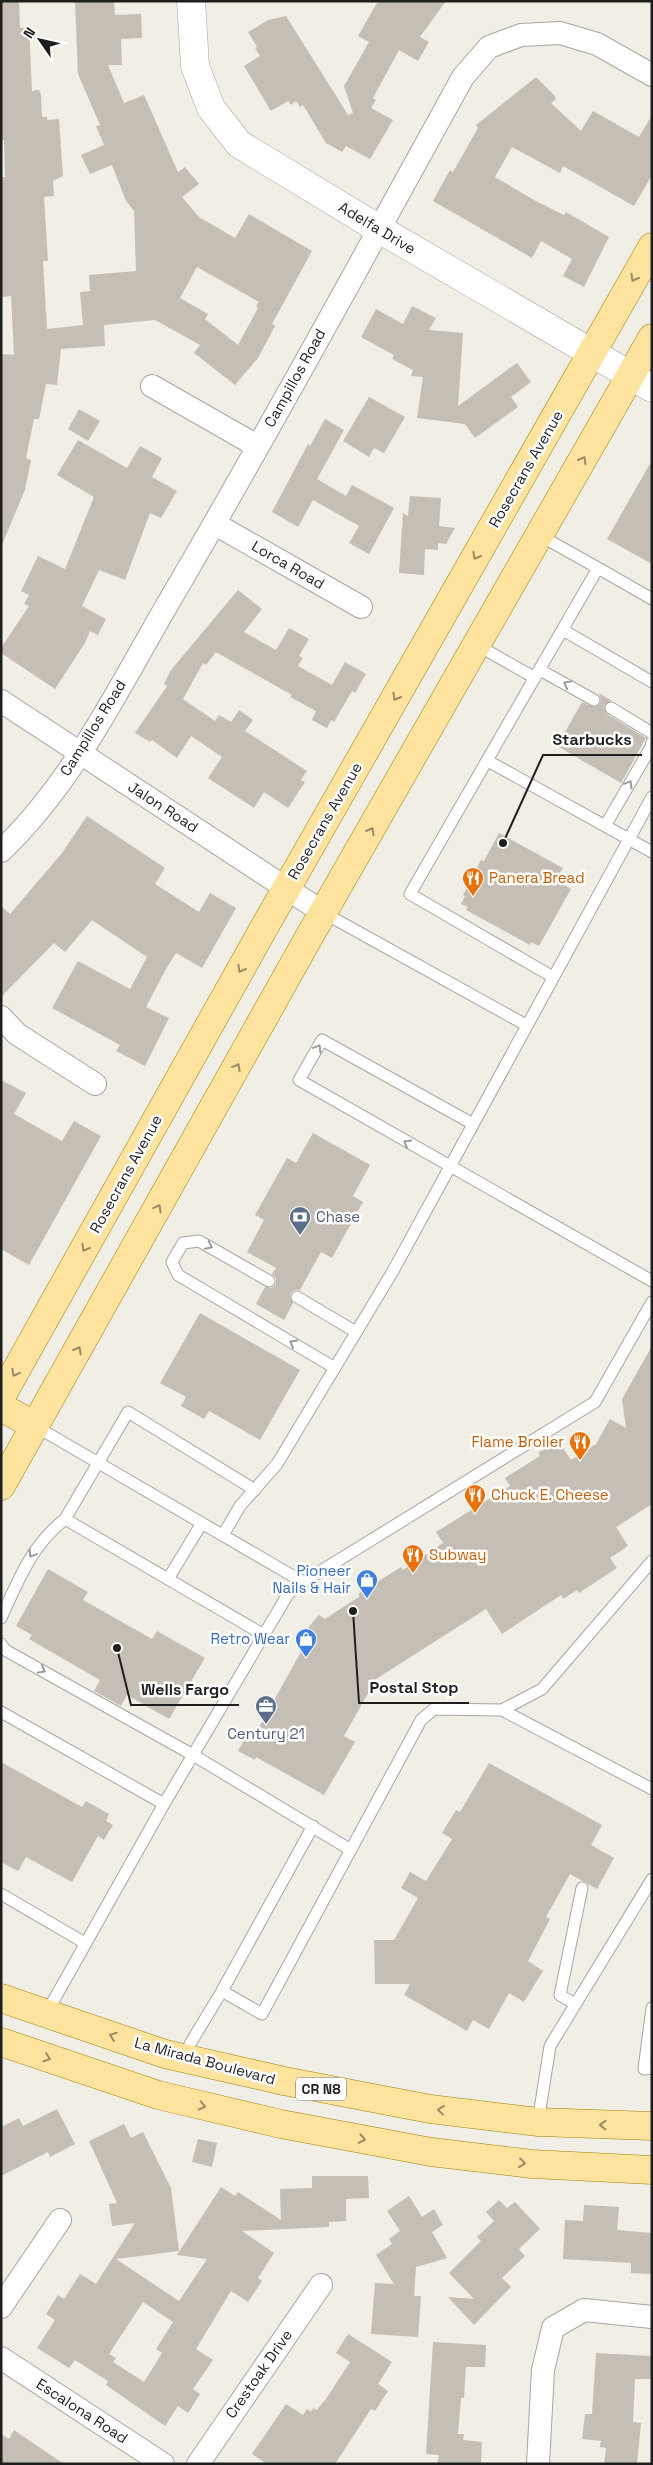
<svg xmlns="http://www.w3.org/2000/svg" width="653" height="2465" viewBox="0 0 653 2465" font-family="'Space Grotesk',sans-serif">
<rect width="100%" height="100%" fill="#f0eee5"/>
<path fill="#c5beb5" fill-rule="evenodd" d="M1,1H19L20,28L29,27L32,91L39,90L41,95L42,117H47V120L59,119L63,176L53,181L54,196L44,197L48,261H43L47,329L83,325L80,292L90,291L89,275L136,271L134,211L126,201L112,165L90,174L81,155L104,145L96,126L100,125L78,74L75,1H114L115,15L141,14L142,38L121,39L122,65H108L124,103L144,95L178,172L185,167L199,184L182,197L199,217L235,238L249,214L312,251L272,324L275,326L258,358L235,385L194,353L200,345L155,320L104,325L105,346L61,349L57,385L46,384L39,419H34L26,458L31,460L25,490L1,547V354L14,355L11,296L1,297V177H5L4,140H1ZM197,267L259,302L256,307L258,308L238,345L205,319L208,314L180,298Z
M378,1H446L420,37L429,42L418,61L399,50L373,98L376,100L371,108L393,120L370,159L346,146L342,152L326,143L303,105L300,107L296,101L291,105L288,101L271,111L244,66L260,56L255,48L257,47L248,32L268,20L286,16L348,115L353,113L344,86L369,42L358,36Z
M536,77L554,95L556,99L551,103L581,131L593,111L639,137L652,115V175L634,206L563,166L560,173L512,147L495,177L534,200L564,215L566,212L609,237L584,287L563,276L572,259L541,241L532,258L433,201L450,170L453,172L478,128L476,125Z
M412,306L436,318L429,330L463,333L458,406L517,363L531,382L511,397L518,407L475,438L465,424L417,418L423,377L411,376L413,370L392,359L394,355L361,337L376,309L403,324Z
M369,397L405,417L384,453L374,448L369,457L343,441Z
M79,409L100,421L88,441L68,429Z
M325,419L344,430L317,479L346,496L352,485L394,508L369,554L349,543L359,526L313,500L298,527L272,512L308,444L310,446Z
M78,440L127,468L140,446L162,458L152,477L177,491L161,518L150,513L125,580L99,570L82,606L106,619L98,635L90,631L85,643L55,689L1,653V648L29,606L24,604L29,595L21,591L38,556L65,569L94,497L57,475Z
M652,460V564L607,539Z
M410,496L441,498L439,526L455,528L446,544L438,543V550L425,549L424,575L399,573L403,513L408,516Z
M238,590L262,609L244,632L276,650L289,628L309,639L299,656L303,658L298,666L332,685L345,662L366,674L355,693L352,691L334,722L331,720L327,728L312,720L316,711L290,697L292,695L216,652L206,665L203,663L183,699L215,721L219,715L231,722L239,710L253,720L245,731L307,771L301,780L305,782L288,808L264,792L254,808L208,778L222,757L191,736L177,758L152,740L150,742L135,733L167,686L164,684L171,670Z
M599,693L612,701L604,705L607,714L646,738L621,783L557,746L582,702L594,707L600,704L601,699Z
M87,816L165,868L155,884L199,912L210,893L236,908L202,968L176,953L166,969L146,1007L169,1018L145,1066L116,1051L120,1045L52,1008L78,961L130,989L147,957L92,920L65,952L54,943L1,997V906L10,914L62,853Z
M499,833L563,868L555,880L571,889L539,946L531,942L530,945L466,910L468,907L461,904L465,896L463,895L481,860L484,861Z
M1,1080L26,1093L14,1114L62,1141L74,1121L101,1136L29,1265L1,1249Z
M313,1133L370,1165L353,1196L363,1202L332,1258L321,1252L300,1290H294L290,1294L293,1303L284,1320L256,1304L265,1287L272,1288L276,1284V1278L272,1274L276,1268L247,1252L264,1220L255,1215L287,1158L296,1163Z
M200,1313L300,1370L260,1440L209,1411L204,1419L181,1406L186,1397L160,1383Z
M652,1346V1504L616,1527L628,1546L610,1558L617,1568L579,1593L577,1590L563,1599L561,1595L502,1634L486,1609L376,1679L344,1736L355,1742L324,1795L256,1757L255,1760L238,1751L247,1735L253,1738L312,1632L308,1628L319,1615L325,1619L360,1596L358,1594L401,1567L403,1570L443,1543L436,1532L510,1486L505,1478L540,1456L538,1453L558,1440L571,1460L596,1444L610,1419L626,1428L622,1399Z
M48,1569L88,1592L83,1600L152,1639L157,1631L205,1658L169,1719L127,1695L121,1706L94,1691L100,1680L29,1639L32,1635L16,1626Z
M1,1762L82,1807L86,1801L109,1814L106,1821L113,1825L104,1840L98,1836L72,1882L26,1857L18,1871L1,1862Z
M489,1763L602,1825L591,1845L614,1858L597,1889L570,1874L546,1917L550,1919L528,1961L543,1971L524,2002L509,1993L489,2029L473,2020L467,2031L404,1995L410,1984H375L374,1940H394L418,1898L401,1888L410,1872L426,1881L452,1839L442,1833L456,1810L460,1812Z
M57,2109L75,2144L50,2157L48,2152L1,2176V2127L19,2118L23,2126Z
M124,2124L131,2138L143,2132L171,2188L179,2251L116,2259L179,2301L207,2259L177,2255L221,2187L235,2196L238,2192L281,2220L280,2189L312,2188V2176H368L369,2198L346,2199V2221L329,2222V2227L242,2231L274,2253L258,2278L262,2281L248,2302L231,2291L196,2349L213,2360L193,2389L200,2394L188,2413L178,2406L165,2426L106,2385L108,2381L75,2360L69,2368L37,2348L55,2320L46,2314L58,2295L64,2299L80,2274L96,2284L135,2223L112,2226L109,2204L117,2203L89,2141ZM143,2302L173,2322L156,2349L162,2353L144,2382L113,2362L116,2358L109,2354Z
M198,2139L217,2143L212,2167L192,2162Z
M409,2196L422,2217L434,2209L443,2225L432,2232L447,2258L416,2267L414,2296H421L418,2337L371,2334L375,2283L394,2284L376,2255L392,2244L389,2239L400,2231L387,2211Z
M499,2200L507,2208L515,2202L540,2229L519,2249L525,2256L502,2278L511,2287L474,2325L448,2297L474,2299L449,2273L481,2241L477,2237L494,2221L486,2212Z
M584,2205L619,2207L617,2230L652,2233V2274L631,2273V2263L563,2259L565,2220L583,2221Z
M348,2334L392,2362L378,2384L388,2391L375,2411L371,2409L335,2464H267L252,2454L286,2404L303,2415L307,2409L311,2412L313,2408L317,2410L328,2396L350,2362L336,2353Z
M433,2342L486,2345L485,2367H466L464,2398H461L458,2434H464L463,2440L482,2442L481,2464H437L439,2455L426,2454Z
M596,2353L652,2356V2379H635L633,2422L641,2423L637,2464H604L606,2448L600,2447L601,2441L582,2439L585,2414H592Z
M14,2430L33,2443L64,2464H1V2434L9,2439Z"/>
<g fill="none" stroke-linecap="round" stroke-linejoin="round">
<g stroke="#a6a6a6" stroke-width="13">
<path id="service" d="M539,535L598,568L410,894L553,977
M598,568L652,599
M563,630L652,682
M477,645L535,678
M540,670L594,700
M611,708L652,733
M488,761L652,852
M605,826L651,747L652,742
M324,913L526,1025
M473,1124L322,1040L299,1080L652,1281
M269,1281L199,1241L183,1243L172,1262L178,1275L335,1368
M297,1297L356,1332
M35,1426L303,1582
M65,1519L264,1635
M223,1535L240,1506L277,1464L393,1271L652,797
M168,1579L202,1523
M1,1618C19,1579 31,1546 65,1519L128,1412L255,1490
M1,1644L5,1650L193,1755L351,1850
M502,1710L652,1789
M1,1712L164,1804
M1,1894L85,1943
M222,1991L262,2014L421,1720L434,1709L502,1710L542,1689L652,1561
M575,2004L560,1995L582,1888
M652,2008L644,2069L652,2068
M46,2014L164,1804L288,1594L303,1582L595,1402L652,1302
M185,2059L190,2044L222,1991L313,1826
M538,2122L550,2046L652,1879"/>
</g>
<g stroke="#a6a6a6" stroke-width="24">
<path id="minor" d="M152,386L257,446
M215,524L361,607
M1,701L324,913
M1,851C74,782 120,685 170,600C271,427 367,251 463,77L489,47L521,35L560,33L597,44L652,75
M1,1017L17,1034L95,1084
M1,2307L60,2220
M1,2358L163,2464
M198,2464L321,2285
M538,2464L543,2370L553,2328L584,2310L652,2317"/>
</g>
<g stroke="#a6a6a6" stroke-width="29">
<path id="tertiary" d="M191,1L195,66L211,108L239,144L379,229L652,388"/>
</g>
<g stroke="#9a8100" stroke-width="29">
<path id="primary" d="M1,1397L265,926L652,247
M1,1407L35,1426
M1,1486L309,937L652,338
M1,1998L165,2054L284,2081L430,2109L538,2122L652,2126
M1,2042L158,2095L281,2124L431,2152L532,2164L652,2170"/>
</g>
<use href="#service" stroke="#fff" stroke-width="11"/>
<use href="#minor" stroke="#fff" stroke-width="22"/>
<use href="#tertiary" stroke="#fff" stroke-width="28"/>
<use href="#primary" stroke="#fde39e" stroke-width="28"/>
</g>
<defs><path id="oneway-chevron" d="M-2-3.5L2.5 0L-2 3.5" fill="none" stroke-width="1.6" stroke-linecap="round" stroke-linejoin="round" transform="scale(1.25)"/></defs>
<g stroke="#998b65">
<use href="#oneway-chevron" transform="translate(634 278) rotate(119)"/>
<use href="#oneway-chevron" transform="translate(583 460) rotate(-60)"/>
<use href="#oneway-chevron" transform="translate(476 556) rotate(120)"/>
<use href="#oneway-chevron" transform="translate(396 697) rotate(120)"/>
<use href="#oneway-chevron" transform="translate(371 831) rotate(-60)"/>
<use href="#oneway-chevron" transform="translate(241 969) rotate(119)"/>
<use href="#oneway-chevron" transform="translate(237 1067) rotate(-61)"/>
<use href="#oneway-chevron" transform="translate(158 1208) rotate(-61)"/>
<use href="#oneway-chevron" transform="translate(85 1248) rotate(119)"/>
<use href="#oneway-chevron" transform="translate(78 1350) rotate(-61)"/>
<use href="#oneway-chevron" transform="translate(15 1373) rotate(119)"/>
<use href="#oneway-chevron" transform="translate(113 2036) rotate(-161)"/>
<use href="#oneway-chevron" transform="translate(47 2058) rotate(19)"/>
<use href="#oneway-chevron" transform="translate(202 2106) rotate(13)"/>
<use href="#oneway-chevron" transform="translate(441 2110) rotate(-173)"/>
<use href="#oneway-chevron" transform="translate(603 2125) rotate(-178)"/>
<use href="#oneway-chevron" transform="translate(362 2139) rotate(11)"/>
<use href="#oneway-chevron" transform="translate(522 2163) rotate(7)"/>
</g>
<g stroke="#9a9a9a">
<use href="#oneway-chevron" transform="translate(567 684) rotate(-151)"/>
<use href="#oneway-chevron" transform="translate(629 784) rotate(-59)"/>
<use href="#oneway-chevron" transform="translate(318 1048) rotate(-59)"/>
<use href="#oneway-chevron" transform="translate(407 1143) rotate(-150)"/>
<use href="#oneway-chevron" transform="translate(209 1246) rotate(26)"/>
<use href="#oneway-chevron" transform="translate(293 1343) rotate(-150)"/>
<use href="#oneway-chevron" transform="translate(32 1554) rotate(121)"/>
<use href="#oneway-chevron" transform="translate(42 1670) rotate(29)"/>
</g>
<defs>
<g id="restaurant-pin" transform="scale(1.125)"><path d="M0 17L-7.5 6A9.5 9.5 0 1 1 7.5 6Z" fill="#e8710a" stroke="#fff"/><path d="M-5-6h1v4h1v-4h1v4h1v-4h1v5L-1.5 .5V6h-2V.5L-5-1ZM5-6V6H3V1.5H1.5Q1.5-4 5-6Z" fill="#fff"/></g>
<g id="bank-pin" transform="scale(1.125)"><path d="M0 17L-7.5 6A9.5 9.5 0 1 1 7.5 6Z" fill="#5c6f8a" stroke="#fff"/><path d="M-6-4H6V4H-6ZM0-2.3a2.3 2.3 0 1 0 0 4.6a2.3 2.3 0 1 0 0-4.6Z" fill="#fff"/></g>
<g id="shop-pin" transform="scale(1.125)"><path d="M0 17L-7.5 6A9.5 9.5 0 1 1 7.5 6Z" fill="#3f7fe0" stroke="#fff"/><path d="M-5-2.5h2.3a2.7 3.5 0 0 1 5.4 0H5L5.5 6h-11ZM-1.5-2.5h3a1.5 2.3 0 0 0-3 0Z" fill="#fff"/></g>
<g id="office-pin" transform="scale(1.125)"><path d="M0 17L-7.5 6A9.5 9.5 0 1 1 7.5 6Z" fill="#5c6f8a" stroke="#fff"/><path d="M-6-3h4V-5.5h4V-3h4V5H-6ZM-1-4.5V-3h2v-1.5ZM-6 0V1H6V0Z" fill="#fff"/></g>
</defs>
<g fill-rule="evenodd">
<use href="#restaurant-pin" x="473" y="878"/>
<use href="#bank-pin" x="300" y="1217"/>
<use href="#restaurant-pin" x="580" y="1442"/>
<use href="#restaurant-pin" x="475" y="1495"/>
<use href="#restaurant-pin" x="413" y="1555"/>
<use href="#shop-pin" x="367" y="1580"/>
<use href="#shop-pin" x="306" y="1639"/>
<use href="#office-pin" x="266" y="1706"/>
</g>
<g text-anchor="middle" stroke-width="5" stroke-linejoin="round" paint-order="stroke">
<rect fill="#fff" stroke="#626262" stroke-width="1" x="296" y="2077.5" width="50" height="23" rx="4"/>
<g font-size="14" font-weight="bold" fill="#1f1f1f">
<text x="321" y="2094">CR N8</text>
</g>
<g font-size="15" fill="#1f1f1f" stroke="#fff">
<text transform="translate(377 228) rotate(31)" y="5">Adelfa Drive</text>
<text transform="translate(295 378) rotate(-61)" y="5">Campillos Road</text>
<text transform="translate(526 469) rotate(-60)" y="5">Rosecrans Avenue</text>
<text transform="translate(288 565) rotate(30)" y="5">Lorca Road</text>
<text transform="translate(93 728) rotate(-58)" y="5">Campillos Road</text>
<text transform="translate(163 807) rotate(33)" y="5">Jalon Road</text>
<text transform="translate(325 821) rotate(-60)" y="5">Rosecrans Avenue</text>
<text transform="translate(126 1174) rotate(-61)" y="5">Rosecrans Avenue</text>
<text transform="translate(205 2061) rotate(15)" y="5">La Mirada Boulevard</text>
<text transform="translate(259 2374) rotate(-55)" y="5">Crestoak Drive</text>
<text transform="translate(82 2411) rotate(33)" y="5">Escalona Road</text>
</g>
<g font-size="15" fill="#c56008" stroke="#fff" text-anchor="start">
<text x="489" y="883">Panera Bread</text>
<text x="564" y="1447" text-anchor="end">Flame Broiler</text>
<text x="491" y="1500">Chuck E. Cheese</text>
<text x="429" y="1560">Subway</text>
</g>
<g font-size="15" fill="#4e5e75" stroke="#fff" text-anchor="start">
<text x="316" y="1222">Chase</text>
<text x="266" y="1739" text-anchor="middle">Century 21</text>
</g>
<g font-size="15" fill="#366cbe" stroke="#fff" text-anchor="end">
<text x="351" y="1576">Pioneer<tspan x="351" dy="17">Nails &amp; Hair</tspan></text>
<text x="290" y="1644">Retro Wear</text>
</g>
</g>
<path fill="none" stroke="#1f1f1f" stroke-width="2" d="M503 843L543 755H642M353 1611L359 1703H469M117 1648L131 1705H239"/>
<g fill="#1f1f1f" stroke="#fff" stroke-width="2">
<circle cx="503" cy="843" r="5"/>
<circle cx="353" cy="1611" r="5"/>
<circle cx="117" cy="1648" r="5"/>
</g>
<g font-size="16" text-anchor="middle" font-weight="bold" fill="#1f1f1f" stroke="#fff" stroke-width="5" stroke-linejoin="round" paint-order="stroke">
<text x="592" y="745">Starbucks</text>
<text x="414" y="1693">Postal Stop</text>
<text x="185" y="1695">Wells Fargo</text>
</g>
<rect width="653" height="2465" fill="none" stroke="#1f1f1f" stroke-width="5"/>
<g transform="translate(40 40) rotate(304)" stroke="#ffffff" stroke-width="4" paint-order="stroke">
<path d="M0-4L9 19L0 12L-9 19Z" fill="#1f1f1f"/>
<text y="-8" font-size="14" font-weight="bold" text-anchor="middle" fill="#1f1f1f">N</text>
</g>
</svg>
